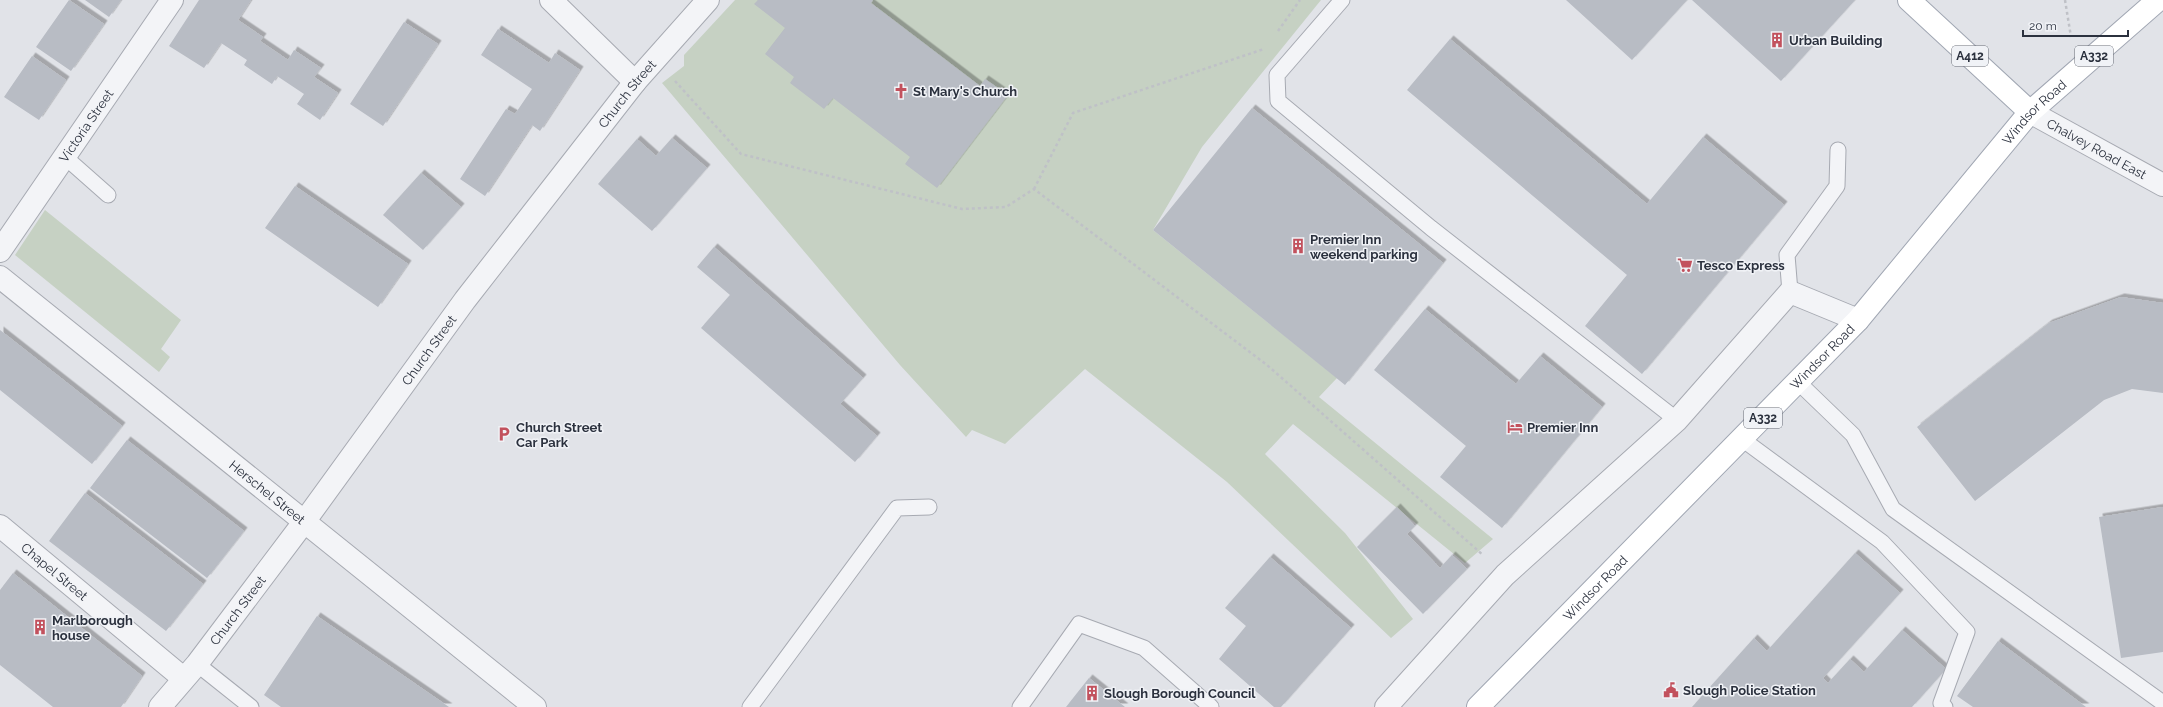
<svg xmlns="http://www.w3.org/2000/svg" width="2163" height="707" viewBox="0 0 2163 707" font-family="Raleway,sans-serif">
<defs>
<filter id="shadow"><feDropShadow dx="3.5" dy="-3.5" stdDeviation="0" flood-color="#0004"/></filter>
</defs>
<rect width="100%" height="100%" fill="#e1e3e8"/>
<path fill="#c6d1c3" d="M735,0H1321L1202,147L1153,230L1337,378L1319,397L1493,539L1465,563L1293,424L1265,454L1345,533L1413,619L1391,638L1227,482L1085,369L1005,444L972,430L966,437L900,365L662,83L684,66V55Z
M45,210L181,320L161,349L170,357L159,372L15,255Z"/>
<path fill="#b8bcc4" filter="url(#shadow)" d="M69,0L104,24L71,71L36,47Z
M85,0H121L109,17Z
M199,0H251L238,20L263,37L260,41L288,60L294,50L321,68L314,77L338,93L320,120L297,104L304,94L277,76L272,84L244,65L247,60L221,43L204,68L169,46Z
M758,0H873L871,3L980,86L985,79L1008,95L937,188L905,164L910,157L833,98L824,109L790,83L794,77L765,54L785,28L754,4Z
M1566,0H1687L1632,60Z
M1692,0H1855L1781,81Z
M404,22L438,44L383,126L350,104Z
M498,29L549,63L555,53L580,70L540,131L532,125L485,196L460,179L506,109L515,114L532,89L481,55Z
M1450,39L1647,204L1703,137L1784,205L1642,374L1585,326L1627,275L1407,90Z
M32,56L66,80L39,120L4,97Z
M1252,108L1443,263L1345,385L1153,230Z
M672,138L707,168L652,231L598,184L637,139L656,156Z
M421,173L461,207L423,250L383,215Z
M295,186L408,264L378,307L265,228Z
M714,247L863,378L840,404L877,436L855,462L701,328L730,295L697,267Z
M2121,297L2163,303V393L2132,389L2104,400L1975,501L1917,427L2049,323Z
M1425,309L1516,384L1540,356L1602,407L1502,528L1440,477L1466,446L1374,370Z
M0,330L122,426L92,464L0,390Z
M127,440L244,531L207,578L90,488Z
M85,493L203,584L166,631L49,541Z
M1397,507L1415,526L1407,534L1440,568L1452,555L1467,569L1423,614L1357,547Z
M2163,507V652L2121,658L2099,517Z
M1855,553L1900,593L1823,678L1828,683L1850,659L1864,672L1902,630L1946,669L1912,707H1692L1754,638L1767,651Z
M1270,557L1351,628L1281,707H1274L1219,659L1246,626L1225,608Z
M13,573L142,676L121,707H53L0,665V590Z
M317,616L449,707H281L264,695Z
M1998,641L2086,707H1973L1957,696Z
M1089,678L1125,707H1066Z"/>
<g fill="none" stroke-linecap="round" stroke-linejoin="round">
<g stroke="#a7aab2" stroke-width="17">
<path id="service" d="M1342,0L1277,75L1278,101L1431,228L1677,420
M65,157L108,195
M1790,292L1787,255L1837,186L1838,150
M1798,382L1853,435L1893,509L2163,703
M1742,439L1882,542L1967,632L1941,703L1945,707
M197,664L251,707
M750,707L897,508L929,507
M1020,707L1079,624L1144,648L1211,707"/>
</g>
<g stroke="#a7aab2" stroke-width="24">
<g id="minor">
<path d="M551,0L635,82"/>
<path id="s1" d="M0,251L172,0"/>
<path id="s2" d="M0,277L535,707"/>
<path id="s3" d="M0,526L183,678"/>
<path id="s4" d="M160,707L197,664L304,522L465,300L635,82L708,0"/>
<path d="M1386,707L1505,575L1677,420L1790,292L1858,320"/>
</g>
</g>
<g stroke="#a7aab2" stroke-width="24">
<g id="tertiary">
<path id="s5" d="M2030,112L2163,185"/>
</g>
</g>
<g stroke="#a1a7b3" stroke-width="24">
<g id="primary">
<path d="M1909,0L2030,112"/>
<path id="s6" d="M1478,707L1858,320L2030,112L2158,0"/>
</g>
</g>
<path stroke="#bfc1c7" stroke-width="2.5" stroke-dasharray="3 3" stroke-linecap="butt" d="M2065,0L2071,37
M1278,31L1300,0
M675,81L741,154L962,209L1006,207L1034,189L1267,365L1483,555
M1034,189L1073,113L1264,49"/>
<use href="#service" stroke="#f3f4f7" stroke-width="15"/>
<use href="#minor" stroke="#f3f4f7" stroke-width="22"/>
<use href="#tertiary" stroke="#f3f4f7" stroke-width="22"/>
<use href="#primary" stroke="#fff" stroke-width="22"/>
</g>
<defs>
<g id="building-bare" transform="scale(1.2)"><path d="M-4-6H4V6H1V3H-1V6H-4ZM-2.5-4.3h1.7v1.8h-1.7ZM.8-4.3h1.7v1.8H.8ZM-2.5-1h1.7V.8h-1.7ZM.8-1h1.7V.8H.8Z" fill="#c2515d" stroke="#f0f2f6" stroke-width="2.5" paint-order="stroke"/></g>
<g id="church-bare" transform="scale(1.2)"><path d="M-1.2-6h2.4v3.5h3.3v2.4h-3.3V6h-2.4V-.1h-3.3v-2.4h3.3Z" fill="#c2515d" stroke="#f0f2f6" stroke-width="2.5" paint-order="stroke"/></g>
<g id="supermarket-bare" transform="scale(1.2)"><path d="M-6-5.5h2.5l.6 2H6L4.5 2H-2.5L-4.4-4H-6ZM-1.5 3.2a1.3 1.3 0 1 0 .1 0ZM3 3.2a1.3 1.3 0 1 0 .1 0Z" fill="#c2515d" stroke="#f0f2f6" stroke-width="2.5" paint-order="stroke"/></g>
<g id="hotel-bare" transform="scale(1.2)"><path d="M-6-4.5h1.5V1H6V5H4.5V3h-9V5H-6ZM-4 0a1.8 1.8 0 1 1 3.6 0ZM.5 0V-2.5h3Q6-2.5 6 0Z" fill="#c2515d" stroke="#f0f2f6" stroke-width="2.5" paint-order="stroke"/></g>
<g id="parking-bare" transform="scale(1.2)"><path d="M-3.5-5.5H1a3.5 3.5 0 0 1 0 7H-1V5.5H-3.5ZM-1-3.4V-.6H.8a1.4 1.4 0 0 0 0-2.8Z" fill="#c2515d" stroke="#f0f2f6" stroke-width="2.5" paint-order="stroke"/></g>
<g id="civic-bare" transform="scale(1.2)"><path d="M-.6-6.5H3V-4.5H.6V-3L4-1V1h2V6H-6V1h2V-1L-.6-3ZM-1.2 2.5V6h2.4V2.5Z" fill="#c2515d" stroke="#f0f2f6" stroke-width="2.5" paint-order="stroke"/></g>
</defs>
<g fill-rule="evenodd">
<use href="#building-bare" x="1777" y="40"/>
<use href="#church-bare" x="901" y="91"/>
<use href="#building-bare" x="1298" y="246"/>
<use href="#supermarket-bare" x="1685" y="265"/>
<use href="#hotel-bare" x="1515" y="427"/>
<use href="#parking-bare" x="504" y="434"/>
<use href="#building-bare" x="40" y="627"/>
<use href="#civic-bare" x="1671" y="690"/>
<use href="#building-bare" x="1092" y="693"/>
</g>
<g text-anchor="middle" stroke-width="3" stroke-linejoin="round" paint-order="stroke">
<g fill="#f0f2f6" stroke="#666b75" stroke-width="1">
<rect x="1952" y="46" width="36" height="20" rx="3"/>
<rect x="2075" y="46" width="38" height="20" rx="3"/>
<rect x="1744" y="408" width="38" height="20" rx="3"/>
</g>
<g font-size="12" font-weight="bold" fill="#2b313e">
<text x="1970" y="60">A412</text>
<text x="2094" y="60">A332</text>
<text x="1763" y="422">A332</text>
</g>
<g font-size="13" font-weight="bold" fill="#2b313e" stroke="#f0f2f6" text-anchor="start">
<text x="1789" y="45">Urban Building</text>
<text x="913" y="96">St Mary's Church</text>
<text x="1310" y="244">Premier Inn<tspan x="1310" dy="15">weekend parking</tspan></text>
<text x="1697" y="270">Tesco Express</text>
<text x="516" y="432">Church Street<tspan x="516" dy="15">Car Park</tspan></text>
<text x="1527" y="432">Premier Inn</text>
<text x="52" y="625">Marlborough<tspan x="52" dy="15">house</tspan></text>
<text x="1683" y="695">Slough Police Station</text>
<text x="1104" y="698">Slough Borough Council</text>
</g>
<g font-size="13" fill="#2b313e" stroke="#f0f2f6">
<text dy="5" stroke="none"><textPath href="#s4" startOffset="771">Church Street</textPath></text>
<text dy="5" stroke="none"><textPath href="#s6" startOffset="815">Windsor Road</textPath></text>
<text dy="5" stroke="none"><textPath href="#s1" startOffset="152">Victoria Street</textPath></text>
<text dy="5" stroke="none"><textPath href="#s5" startOffset="76">Chalvey Road East</textPath></text>
<text dy="5" stroke="none"><textPath href="#s4" startOffset="447">Church Street</textPath></text>
<text dy="5" stroke="none"><textPath href="#s6" startOffset="491">Windsor Road</textPath></text>
<text dy="5" stroke="none"><textPath href="#s2" startOffset="343">Herschel Street</textPath></text>
<text dy="5" stroke="none"><textPath href="#s3" startOffset="71">Chapel Street</textPath></text>
<text dy="5" stroke="none"><textPath href="#s6" startOffset="167">Windsor Road</textPath></text>
<text dy="5" stroke="none"><textPath href="#s4" startOffset="124">Church Street</textPath></text>
</g>
</g>
<path d="M2023 30v6h105v-6" fill="none" stroke="#2b313e" stroke-width="2"/>
<text x="2029" y="30" font-size="12" fill="#2b313e" stroke="#f0f2f6" stroke-width="3" paint-order="stroke">20 m</text>
</svg>
